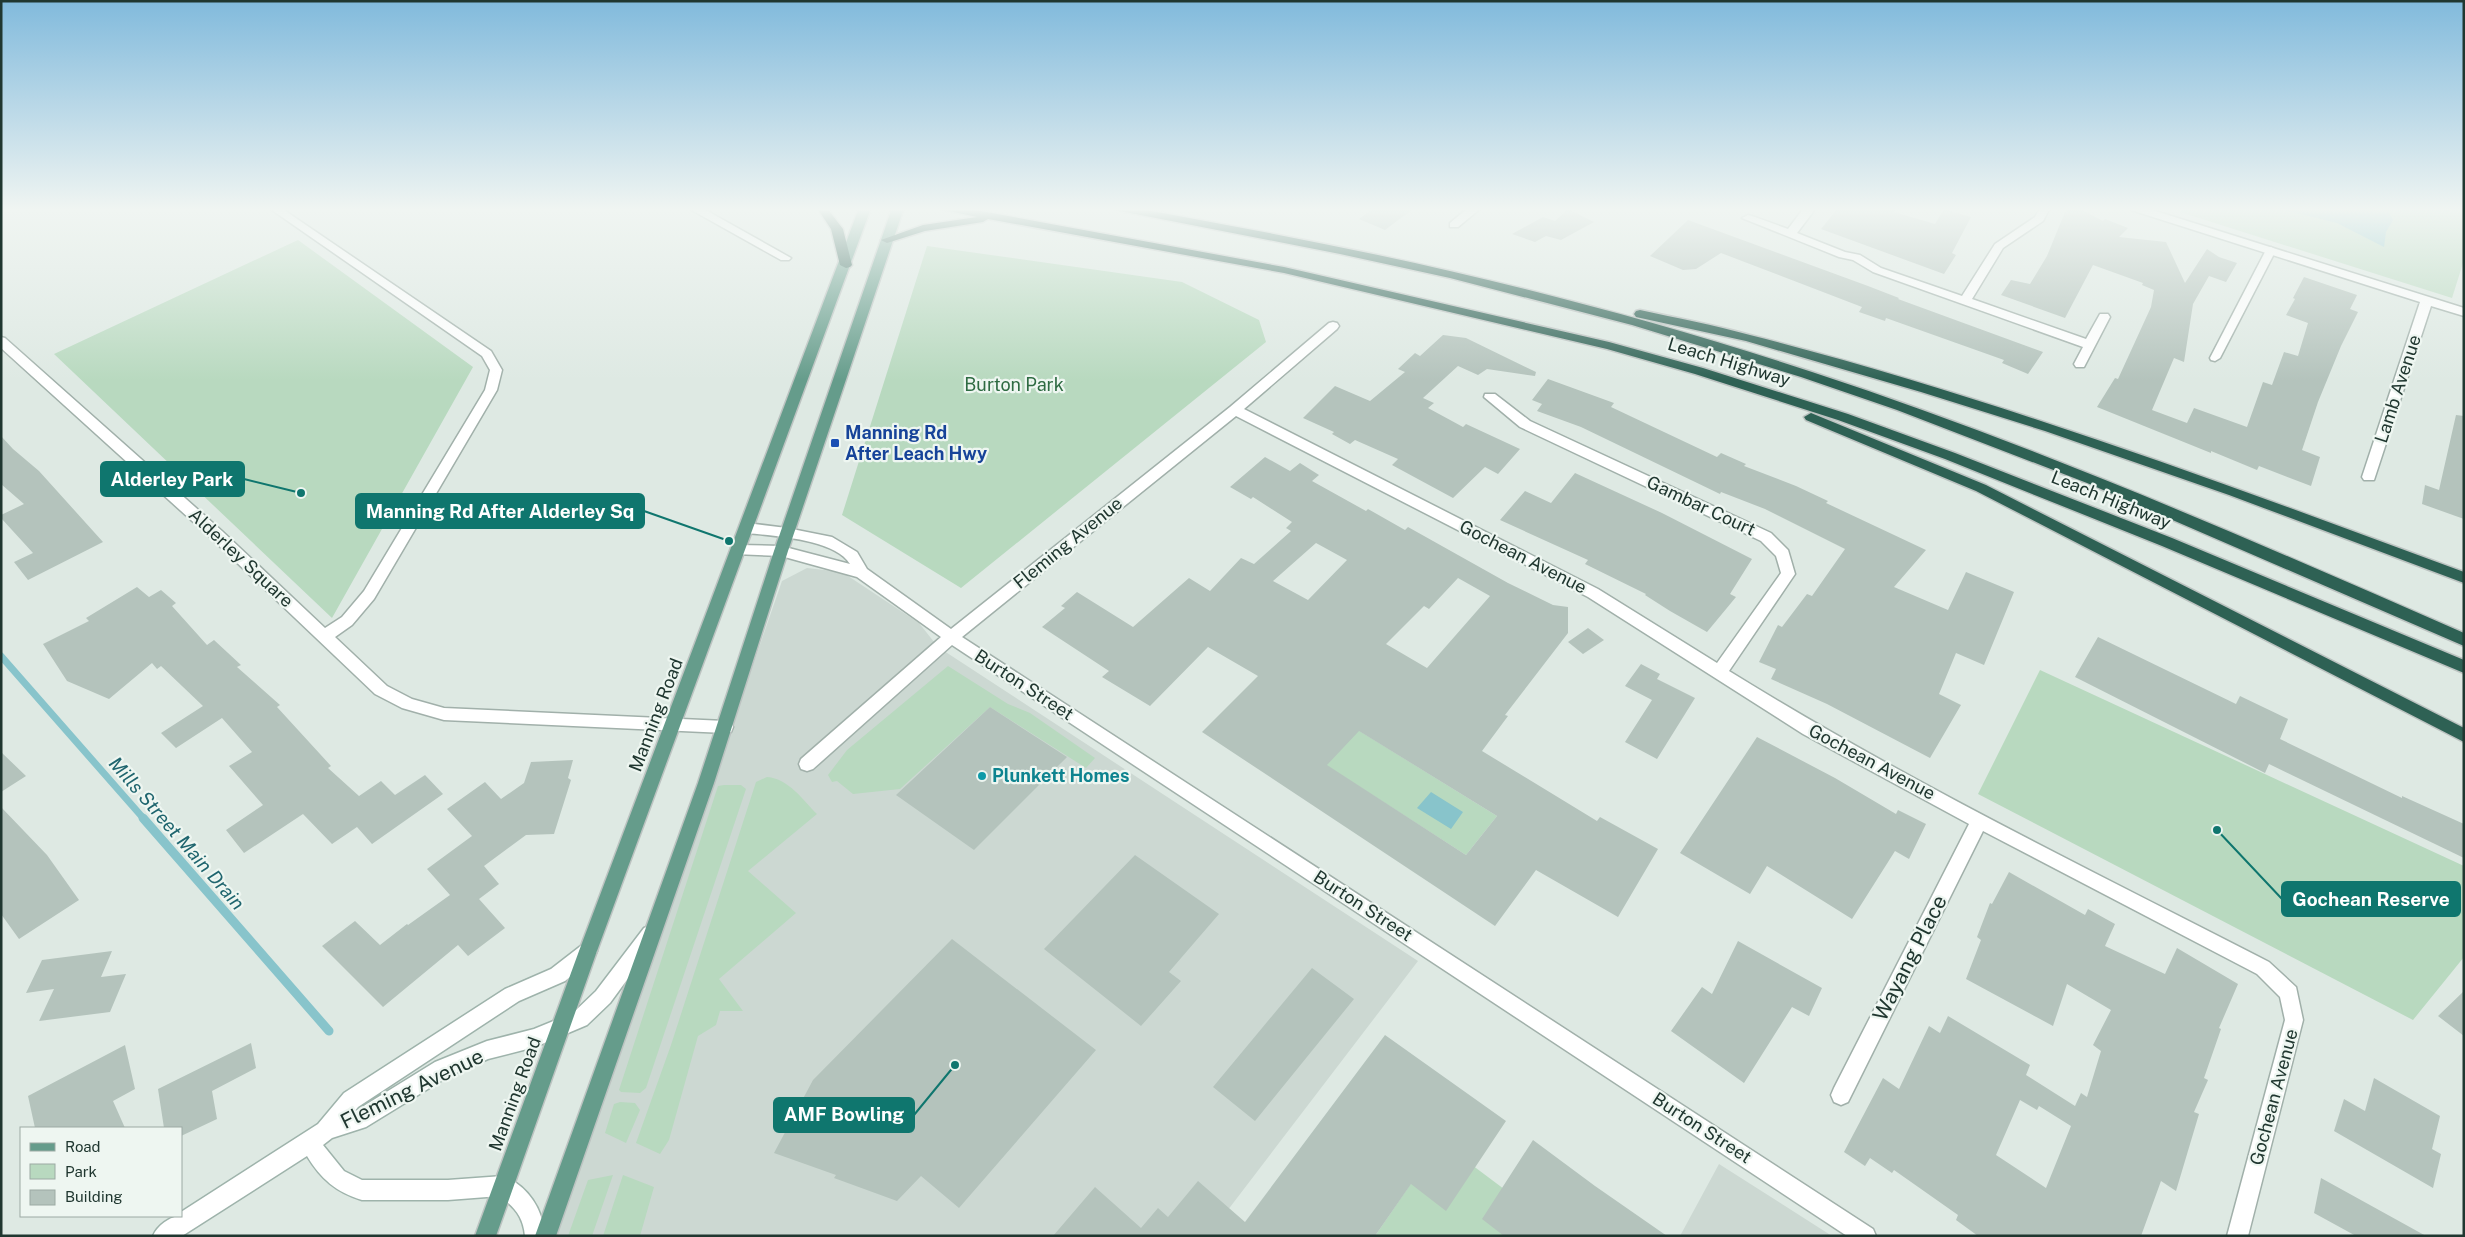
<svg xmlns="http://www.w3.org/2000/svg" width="2465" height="1237" viewBox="0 0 2465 1237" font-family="'Public Sans',sans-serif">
<rect width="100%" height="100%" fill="#dee9e3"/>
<path fill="#ccd8d2" d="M807,568L842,572L919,623L938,647L1418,961L1208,1236H555L782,581Z
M1719,1164L1832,1236H1680Z"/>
<path fill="#b8d9bf" d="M2183,208H2464V260L2452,298L2180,212Z
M298,240L473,367L332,618L54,354Z
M927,246L1182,282L1259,320L1266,342L961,588L842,515Z
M948,666L1008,704L1030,713L1095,758L1086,768L990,707L900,789L853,794L837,781L832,782L828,775L847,750Z
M2040,670L2464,866V957L2413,1020L1978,794Z
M1311,701L1497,816L1466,855L1279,735Z
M767,777C789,779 802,799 817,814L748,871L796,913L719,979L743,1011H720L716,1025L698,1036L669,1140L660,1154L636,1143L671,1045L756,782Z
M724,785H741L746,789L646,1088L640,1093L621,1092L619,1090L718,786Z
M620,1102L635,1103L640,1110L626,1143L605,1133L614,1104Z
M1440,1141L1532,1210L1504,1236H1375Z
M613,1175L592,1236H568L588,1180Z
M623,1175L654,1187L640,1236H603Z"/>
<path fill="#88c4cb" d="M2276,208H2387L2393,220L2386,232L2384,247L2337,223Z
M1431,792L1463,812L1451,829L1417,808Z"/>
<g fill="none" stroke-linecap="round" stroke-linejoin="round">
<path stroke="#88c4cb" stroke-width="7" d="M1,656L144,819"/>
<path stroke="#88c4cb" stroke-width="9" d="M143,818L329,1031"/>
</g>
<path fill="#b4c3bc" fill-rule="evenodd" d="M1374,208H1414L1385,230L1359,219Z
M1838,208H1896L1894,212L1935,224L1944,209L1971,217L1952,253L1956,255L1944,274L1821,229Z
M2073,208H2078L2103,221L2105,219L2128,228L2119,237L2166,242L2185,283L2207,249L2219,257L2237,263L2226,282L2209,276L2193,304L2184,362L2174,358L2152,410L2187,423L2194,408L2247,427L2263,382L2272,385L2284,352L2298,356L2308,323L2286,315L2295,299L2293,298L2304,277L2357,295L2350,309L2358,312L2341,346L2318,402L2302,450L2320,457L2311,486L2259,466L2257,470L2211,451V453L2097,407L2115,378L2118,379L2151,307L2154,290L2142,285L2143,283L2093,265L2065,318L2001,295L2011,280L2030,284L2047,256L2065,212Z
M1568,209L1594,222L1561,240L1546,236L1535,242L1512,234L1543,217L1555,221Z
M1688,220L1868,286L1899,298L1898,299L2043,352L2028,374L2002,363L2004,360L1886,318L1885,321L1859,312L1862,307L1721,253L1696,269L1683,270L1650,256Z
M1443,335L1466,338L1536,372L1535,376L1487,369L1478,375L1458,366L1423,398L1434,403L1428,408L1463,427L1466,424L1520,449L1498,474L1485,467L1453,498L1392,465L1398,459L1355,440L1350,444L1332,434L1334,432L1303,418L1335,386L1370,401L1405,372L1398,369L1415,353L1420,356Z
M1548,379L1614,403L1611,407L1717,457L1721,453L1746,464L1744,466L1796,486L1828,501L1826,503L1926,550L1894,587L1948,610L1966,572L2014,592L1984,665L1956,653L1939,694L1961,705L1930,758L1827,704L1771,679L1776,669L1759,662L1778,625L1782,627L1807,594L1812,596L1845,549L1765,509L1721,492L1720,494L1581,427L1537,411L1542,404L1532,400Z
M2456,415L2464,416V519L2422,504L2425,485L2439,490Z
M1,436L13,449L39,471L103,542L28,580L14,562L33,553L1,518V515L24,504L1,484Z
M1265,457L1290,471L1300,463L1319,475L1312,481L1366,511L1368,509L1405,530L1408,527L1508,583L1553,605L1568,607V633L1505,715L1508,716L1482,751L1597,821L1600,817L1658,849L1618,917L1536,870L1495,926L1202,732L1258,676L1208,647L1150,706L1102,677L1109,671L1042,627L1065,608L1061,606L1077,592L1133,627L1189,578L1210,591L1241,558L1254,564L1291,531L1286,528L1292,522L1253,497L1251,499L1230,487ZM1316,543L1347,560L1308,600L1273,581ZM1458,578L1490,596L1427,668L1386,644L1424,606L1429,609ZM1359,731L1497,816L1466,855L1327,765Z
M1575,473L1662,513L1752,559L1730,594L1736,597L1707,632L1670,611L1645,595L1646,594L1585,564L1588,560L1500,520L1525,491L1551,503Z
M137,587L149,597L161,590L176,603L172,606L207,645L214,640L241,665L237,667L280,705L277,707L331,766L328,768L359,796L381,781L395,795L425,775L443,794L372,844L357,827L332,844L303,814L244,853L226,830L263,805L229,766L252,752L222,718L176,748L161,733L203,706L161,666L157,669L152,663L109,699L67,681L43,644L89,621L86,618Z
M1588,628L1604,640L1583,654L1568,642Z
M2098,637L2236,704L2240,696L2288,719L2280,739L2402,798V796L2464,824V858L2269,764L2265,773L2075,677Z
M1641,664L1660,674L1657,679L1695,698L1657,759L1625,742L1652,700L1625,686Z
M990,707L1067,757L974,850L896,795Z
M1757,737L1835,778L1896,814L1898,810L1926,824L1909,859L1895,851L1852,919L1767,866L1750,894L1680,853Z
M1,752L26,776L1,792Z
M573,760L568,778L571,780L554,834L526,835L484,866L499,884L479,899L505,928L468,956L458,945L383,1007L322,946L355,921L380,945L407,924L408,925L450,895L427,869L472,836L447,809L485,782L501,799L524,783L531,762Z
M1,807L47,855L79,900L19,939L1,914Z
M1135,855L1219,914L1169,972L1181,981L1141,1026L1044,949Z
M2009,872L2085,915L2088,909L2115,924L2105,946L2165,974L2177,948L2238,984L2219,1028L2221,1029L2204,1078L2208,1080L2194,1112L2199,1114L2176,1191L2161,1181L2141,1236H1978L1956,1220L1958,1215L1894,1170L1892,1173L1870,1158L1865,1166L1844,1152L1883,1078L1899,1089L1929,1026L1940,1033L1948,1016L2030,1065L2026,1075L2075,1106L2081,1093L2087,1097L2101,1051L2093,1045L2111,1010L2067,984L2053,1026L1966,979L1981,940L1977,937L1990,903L1992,904ZM2020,1100L2037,1110L2039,1106L2071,1126L2046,1188L1996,1155Z
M952,939L1096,1050L959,1208L921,1176L897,1201L834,1178L836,1175L774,1153L813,1080Z
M1738,941L1822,988L1809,1016L1792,1007L1744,1083L1671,1031L1702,987L1712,994Z
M112,951L101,977L126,974L110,1012L39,1021L54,989L26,993L42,960Z
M1312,968L1354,999L1255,1121L1213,1087Z
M2464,991V1036L2438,1016Z
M1385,1035L1506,1121L1446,1211L1411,1184L1375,1236H1053L1095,1187L1141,1228L1158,1208L1168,1217L1198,1181L1245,1222Z
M251,1043L256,1068L212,1091L217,1119L181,1136V1128H164L158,1089Z
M125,1045L135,1089L113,1101L125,1128H35L28,1096Z
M2374,1078L2440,1116L2432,1149L2441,1154L2433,1188L2334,1131L2344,1099L2365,1111Z
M1533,1140L1595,1186L1667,1236H1504L1482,1219Z
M2321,1178L2426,1236H2356L2314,1213Z"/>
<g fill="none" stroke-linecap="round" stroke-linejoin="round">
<g stroke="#a1b0aa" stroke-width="3">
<path id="lane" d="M2271,247L2276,250L2220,358L2215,361L2211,360L2210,358L2266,250Z"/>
</g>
<g stroke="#a1b0aa" stroke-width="3">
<path id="street" d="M269,208H281L491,351L502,370L497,390L374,599L352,625L335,637L387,686L412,699L444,708L725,721L731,722L733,727L731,732L725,733L444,720L402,708L375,694L212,539L1,348V337L5,338L222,531L325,628L342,617L364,591L485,390L490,370L482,356Z
M688,208H702L791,258L789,260H781Z
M1468,208H1481L1458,227H1450V223Z
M1804,208H1816L1797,233L1845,252L1860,255L1881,268L1962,296L1995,244L2035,217L2040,208H2050L2043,221L2003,248L1972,299L2086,339L2100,314H2108L2110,317L2084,367H2076L2074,364L2083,347L1873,272L1853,260L1839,257L1742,218L1748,215L1752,216L1788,229Z
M2130,208H2146L2464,308V316L2431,306L2374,480H2364L2362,477L2420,302L2131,210Z
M1333,322L1337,323L1339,326L1337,329L1244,409L1598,589L1717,663L1781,573L1776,556L1761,541L1520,427L1484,397L1485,394H1495L1530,421L1771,533L1788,550L1795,574L1729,671C1903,779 2088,869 2269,962L2296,987L2303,1020L2248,1236H2227L2285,1020L2280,997L2257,974L1983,831L1848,1102L1841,1105L1834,1102L1831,1095L1834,1088L1969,824L1803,734L1588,597L1236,416L962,637L1873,1229L1876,1236H1847L952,645L813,769L807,771L801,769L799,764L801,759L941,637L857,577L781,556L734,554L732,550L734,546L739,545L781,546L850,564C835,539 774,536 747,533L740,528L742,524L747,523L787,528L832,537L857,552L867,569L951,629L1230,407L1329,323Z"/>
</g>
<g stroke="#9eb3ab" stroke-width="3">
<path id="secondary" d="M650,926L656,928L659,934L656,940L610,1003L587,1025L535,1047L488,1059L449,1076L366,1127L332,1138L323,1145L344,1171L362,1180H448L503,1176C528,1186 543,1209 545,1236H525C523,1216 515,1208 500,1196L448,1200H362C336,1192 321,1179 307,1156L182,1236H153C157,1226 170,1216 181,1216V1212L318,1124L344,1093L505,989L551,969L582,945L588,943L594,945L597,951L594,957L565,981L519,1001L358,1107L354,1112L435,1062L487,1041L534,1029L573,1013L596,991L644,928Z"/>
</g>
<g stroke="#bcc3c1" stroke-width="3">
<path id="primary" d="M859,208H871L597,951L496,1236H475L579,951Z
M892,208H904L788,551L714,783L556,1236H535L698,783L774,551Z"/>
</g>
<g stroke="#bcc3c1" stroke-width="3">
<path id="highway" d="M817,208H827L843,229L852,265L850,267L846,268L840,265L831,229Z
M942,208H965L1284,267L1609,342L1703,368L1848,414L1955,453L2172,538L2464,660V673L2162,546L1945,459L1838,420L1695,374L1607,349L1284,273L988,219L983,222L925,231L887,243L881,240L923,225L977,217L944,210Z
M1114,208H1136C1217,223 1298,238 1378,255C1524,286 1670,325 1812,372C2035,445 2249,539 2464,633V646L2087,483L1897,410L1801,377L1632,325L1450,278L1340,254L1120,211Z
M1640,310C1677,318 1714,325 1750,335C1993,397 2229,485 2464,572V583L2229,495L2045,431L1921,392L1746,341L1636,317L1634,314L1636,311Z
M1811,413L1986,485L2464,728V742L1976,491L1806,420L1804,417Z"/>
</g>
<use href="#lane" fill="#fff" fill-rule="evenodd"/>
<use href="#street" fill="#fff" fill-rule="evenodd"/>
<use href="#secondary" fill="#fff" fill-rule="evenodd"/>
<use href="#primary" fill="#659c8b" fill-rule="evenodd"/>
<use href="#highway" fill="#2e6154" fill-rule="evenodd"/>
</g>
<linearGradient id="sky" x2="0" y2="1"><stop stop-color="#81badc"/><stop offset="0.55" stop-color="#f0f5f2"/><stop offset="1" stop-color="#f0f5f2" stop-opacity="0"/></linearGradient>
<rect width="2465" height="381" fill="url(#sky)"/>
<rect fill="#1a4fb4" stroke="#eef6f1" stroke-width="2" x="830" y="438" width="10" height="10" rx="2.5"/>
<circle fill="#0f9aa8" stroke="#eef6f1" stroke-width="2" cx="982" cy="776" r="5"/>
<g text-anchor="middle" stroke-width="4.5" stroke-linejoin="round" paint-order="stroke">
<g font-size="18" fill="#203730" stroke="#eef6f1">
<text transform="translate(1729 362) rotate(17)" y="6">Leach Highway</text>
<text transform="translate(2398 389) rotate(-72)" y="6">Lamb Avenue</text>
<text transform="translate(2111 500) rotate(22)" y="6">Leach Highway</text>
<text transform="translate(1701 506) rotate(25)" y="6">Gambar Court</text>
<text transform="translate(1068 543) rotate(-39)" y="6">Fleming Avenue</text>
<text transform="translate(1523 557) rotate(27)" y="6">Gochean Avenue</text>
<text transform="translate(241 558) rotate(43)" y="6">Alderley Square</text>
<text transform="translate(1024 685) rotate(33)" y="6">Burton Street</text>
<text transform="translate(656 715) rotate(-69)" y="6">Manning Road</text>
<text transform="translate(1872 762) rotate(28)" y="6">Gochean Avenue</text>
<text transform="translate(1363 906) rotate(33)" y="6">Burton Street</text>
<text transform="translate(515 1094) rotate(-70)" y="6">Manning Road</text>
<text transform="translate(2274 1097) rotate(-75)" y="6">Gochean Avenue</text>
<text transform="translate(1702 1128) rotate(33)" y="6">Burton Street</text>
</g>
<g font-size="18" fill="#2e6b42" stroke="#eef6f1">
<text x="1014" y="391">Burton Park</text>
</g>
<g font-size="18" font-weight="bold" fill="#164399" stroke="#eef6f1" text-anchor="start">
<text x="845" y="439">Manning Rd<tspan x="845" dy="21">After Leach Hwy</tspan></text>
</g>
<g font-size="18" font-weight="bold" fill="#0d838f" stroke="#eef6f1" text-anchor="start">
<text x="992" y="782">Plunkett Homes</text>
</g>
<g font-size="19" font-style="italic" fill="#1f656e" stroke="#eef6f1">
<text transform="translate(177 833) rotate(49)" y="7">Mills Street Main Drain</text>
</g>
<g font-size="21" fill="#203730" stroke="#eef6f1">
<text transform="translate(1910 958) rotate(-63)" y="7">Wayang Place</text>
<text transform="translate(412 1089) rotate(-26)" y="7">Fleming Avenue</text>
</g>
</g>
<path fill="none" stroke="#0f766e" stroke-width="2" d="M301 493L244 479M729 541L644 511M2217 830L2282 899M955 1065L914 1115"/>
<g fill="#0f766e" stroke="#eef6f1" stroke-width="2">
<circle cx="301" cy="493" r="5"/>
<circle cx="729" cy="541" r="5"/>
<circle cx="2217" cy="830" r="5"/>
<circle cx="955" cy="1065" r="5"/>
</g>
<g fill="#0f766e" stroke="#0f766e" stroke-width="2">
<rect x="101" y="462" width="143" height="34" rx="5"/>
<rect x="356" y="494" width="288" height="34" rx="5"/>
<rect x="2282" y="882" width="178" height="34" rx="5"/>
<rect x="774" y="1098" width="140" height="34" rx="5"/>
</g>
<g font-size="19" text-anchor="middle" font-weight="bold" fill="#fff">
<text x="172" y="486">Alderley Park</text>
<text x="500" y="518">Manning Rd After Alderley Sq</text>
<text x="2371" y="906">Gochean Reserve</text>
<text x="844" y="1121">AMF Bowling</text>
</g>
<rect width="2465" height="1237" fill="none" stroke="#203730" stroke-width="5"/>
<rect x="20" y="1127" width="162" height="90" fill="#eef6f1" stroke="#9caaa4"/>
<rect x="30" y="1143" width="25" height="8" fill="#659c8b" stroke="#9caaa4"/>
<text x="65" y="1152" font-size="15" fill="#203730">Road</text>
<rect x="30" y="1164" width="25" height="15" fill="#b8d9bf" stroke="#9caaa4"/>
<text x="65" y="1177" font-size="15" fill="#203730">Park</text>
<rect x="30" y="1190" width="25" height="15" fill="#b4c3bc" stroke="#9caaa4"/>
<text x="65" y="1202" font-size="15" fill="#203730">Building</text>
</svg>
